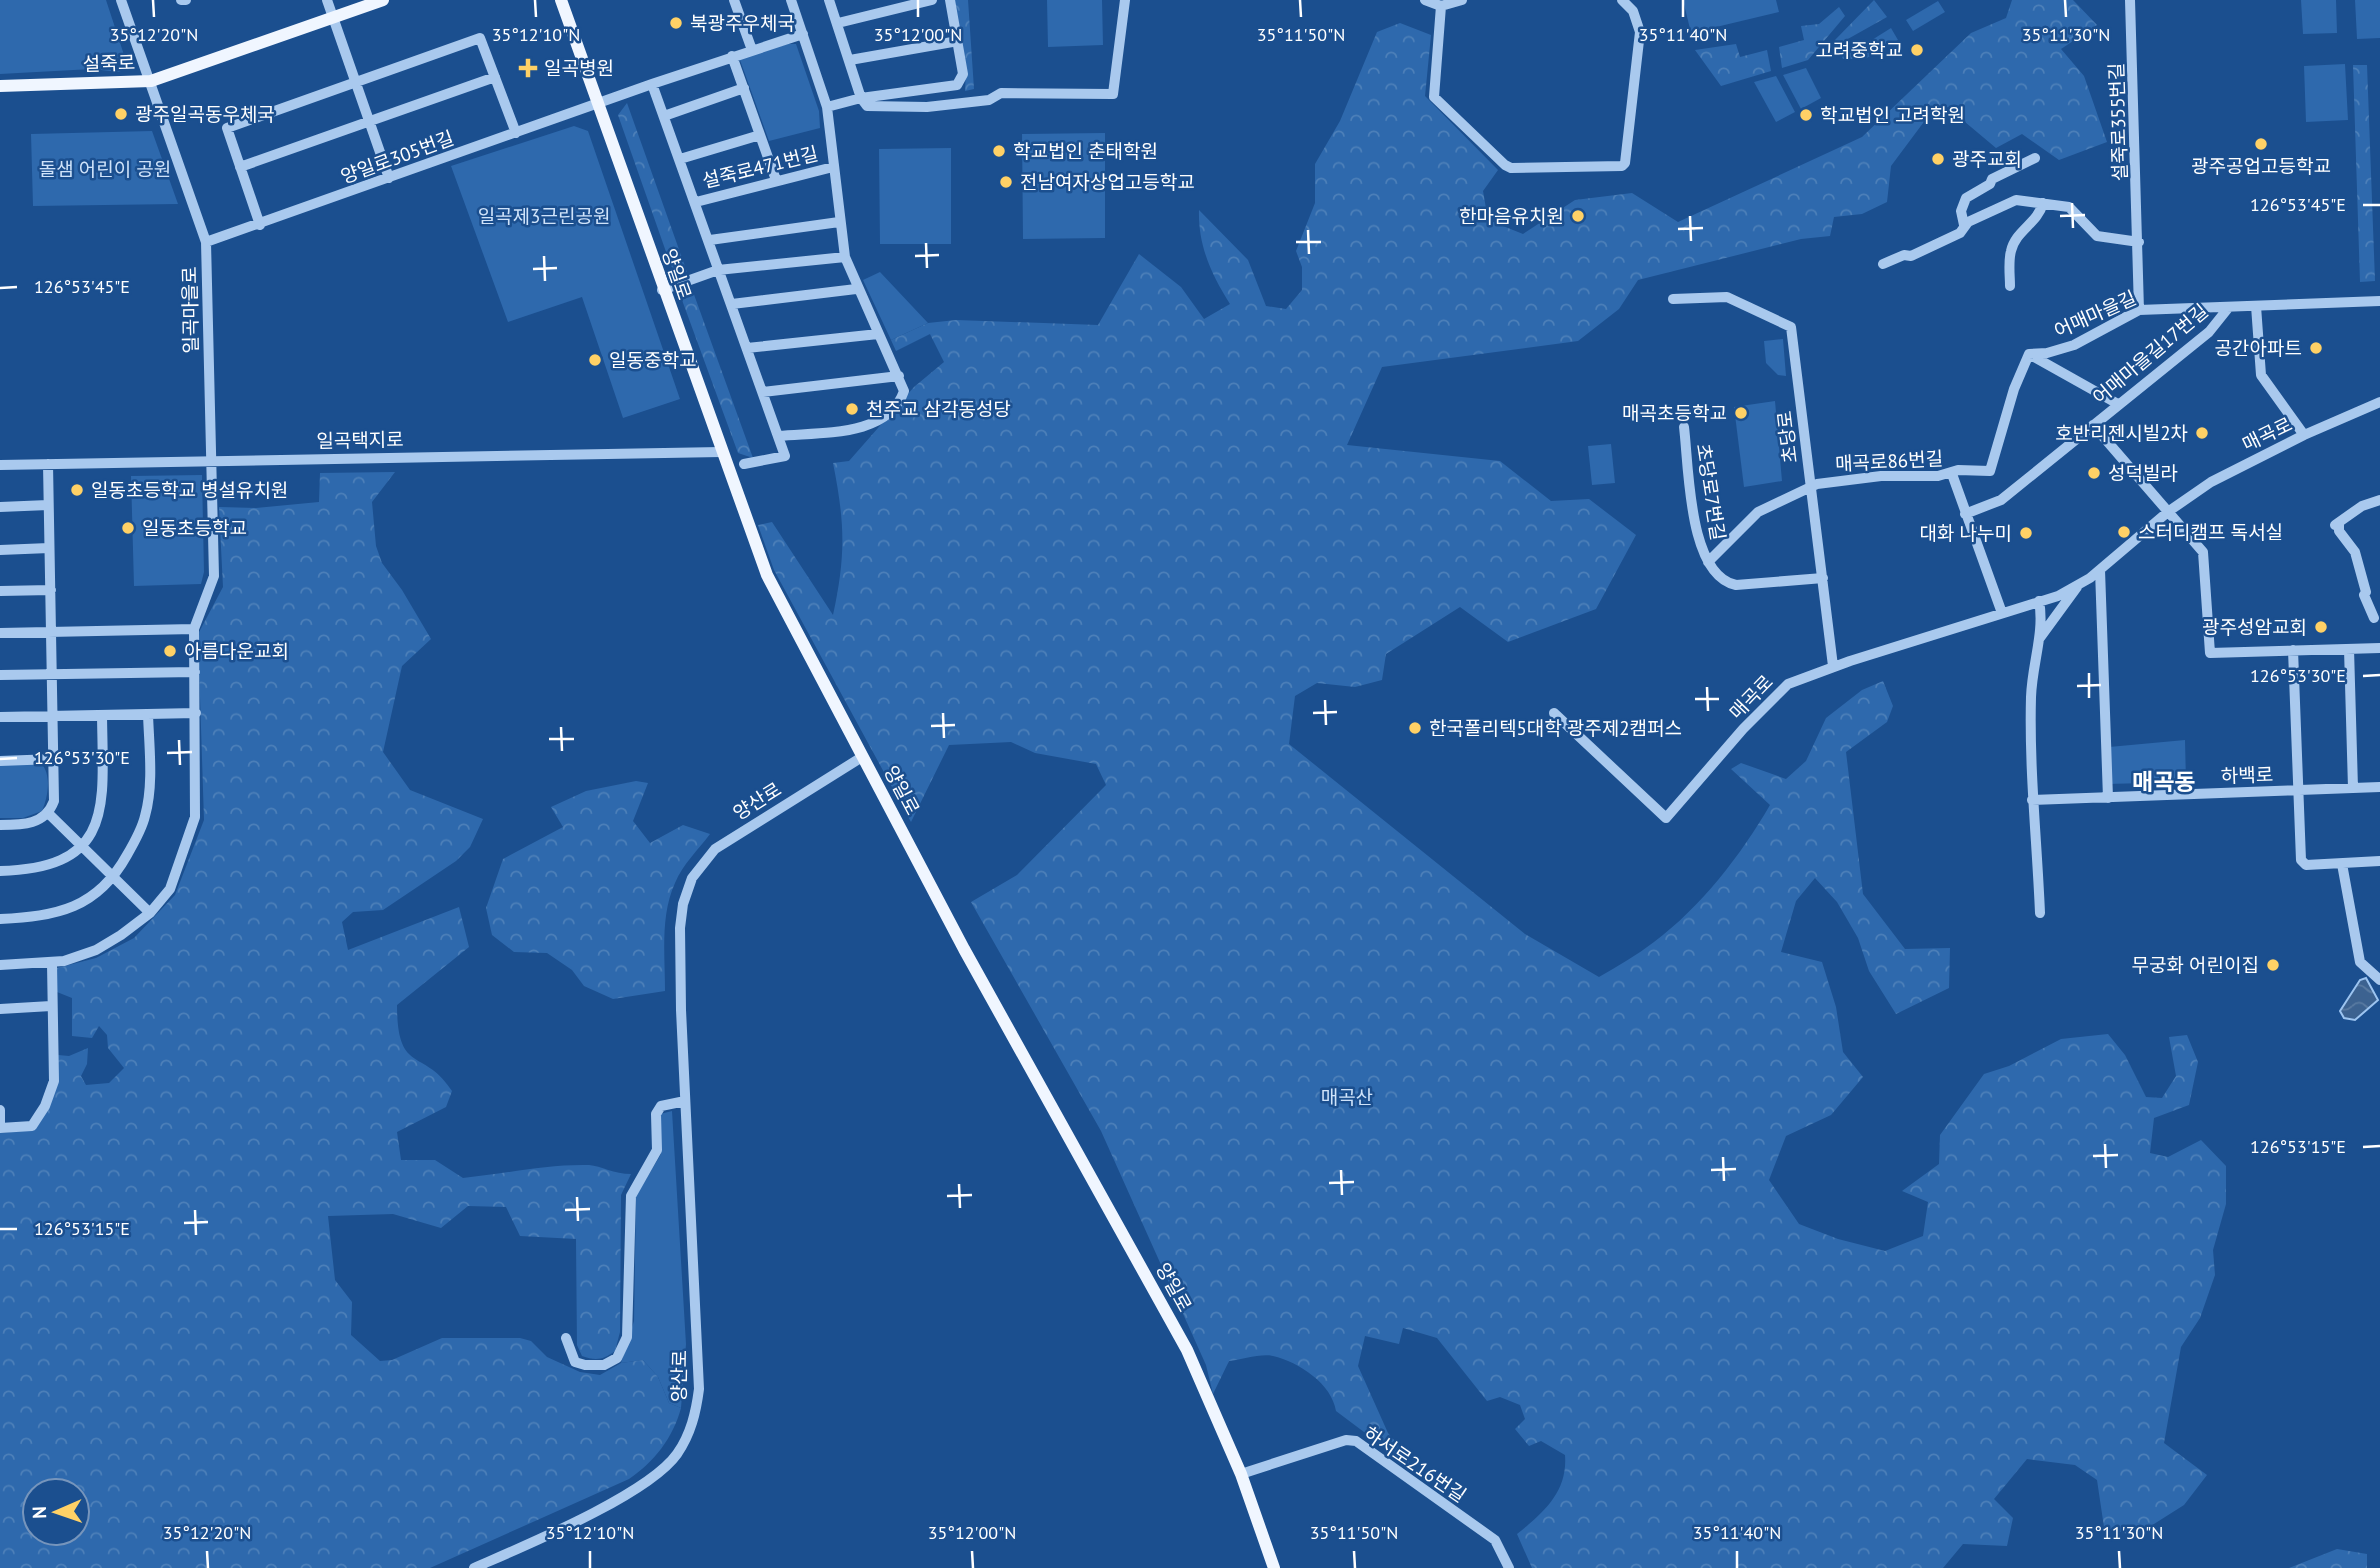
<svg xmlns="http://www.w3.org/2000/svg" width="2380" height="1568" viewBox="0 0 2380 1568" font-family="'PT Sans','Noto Sans KR',sans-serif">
<defs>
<pattern id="forest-crowns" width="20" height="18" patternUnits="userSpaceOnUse" patternTransform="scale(1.75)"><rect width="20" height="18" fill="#2e69ad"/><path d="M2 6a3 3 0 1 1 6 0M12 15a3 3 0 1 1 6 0" fill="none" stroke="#4d80b9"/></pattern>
<pattern id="water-waves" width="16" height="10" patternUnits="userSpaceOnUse" patternTransform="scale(1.75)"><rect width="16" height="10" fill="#3c6290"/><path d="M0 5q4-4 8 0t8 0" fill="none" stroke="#597aa1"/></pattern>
</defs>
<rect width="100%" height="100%" fill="#1b4f8f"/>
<path fill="#2e69ad" d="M0,0H106L126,61L125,69L119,72L92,69L0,74Z
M1047,0H1102L1103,45L1048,47Z
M1683,0H1776L1779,12L1691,33Z
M2301,0H2336L2337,33L2303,34Z
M2355,0H2380V38L2357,39Z
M1938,1L1945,12L1913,31L1906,20Z
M1891,28L1898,40L1865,59L1859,48Z
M788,44H796L819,111L820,128L769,141L740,60L742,57Z
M2345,64L2348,120L2306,122L2304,66Z
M1806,68L1821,98L1801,109L1783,75Z
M1776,76L1795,112L1776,122L1754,82Z
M574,126L588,131L680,399L623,418L582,297L508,322L451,166Z
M152,131L178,204L33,206L31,134Z
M1105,133V238L1023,239L1022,134Z
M951,148V244H880L879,149Z
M880,272L928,323L891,340L863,280Z
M1783,339L1786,376L1778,375L1766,363L1764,341Z
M1775,401L1782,481L1744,487L1734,407Z
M1611,444L1615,483L1592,485L1588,446Z
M202,475L204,572L201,584L134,586L131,476Z
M2185,740L2186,782L2107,784L2109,747Z
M41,763C52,775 48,797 42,811L23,818H0V764Z
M672,1111L686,1344L681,1408L669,1403L658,1377L643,1360L621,1363L634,1321L636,1196L661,1154L660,1114Z"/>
<path fill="url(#forest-crowns)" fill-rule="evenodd" d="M953,0H968L974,89L965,91L966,66Z
M1874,0L1887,17L1846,40L1857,59H1843L1835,40Z
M2012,0H2073L2097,25L2061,49L2084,76L2107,142L2059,160L2022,134L1996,148L1946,106L1929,115L1891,166L1887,202L1862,214L1834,217L1830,236L1801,239L1638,280L1619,309L1578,341L1382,367L1347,445L1500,461L1551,501L1589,499L1636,535L1596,609L1508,642L1460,607L1386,654L1382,680L1355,687L1317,683L1295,696L1289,744L1525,934L1599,977C1618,966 1637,955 1654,942C1701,907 1741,855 1770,805L1731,769L1741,763L1786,779L1806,761L1826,718L1862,690L1883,681L1893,706L1887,722L1846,752L1863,894L1905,949L1950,948L1949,988L1896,1014L1869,971L1858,938L1837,902L1815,878L1796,901L1781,952L1822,962L1836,1007L1843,1052L1863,1077L1831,1115L1786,1136L1769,1180L1799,1224L1838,1239L1885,1251L1923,1236L1928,1202L1902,1191L1939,1164L1940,1135L1984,1074L2009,1066L2061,1039L2108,1034L2125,1055L2146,1097L2162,1098L2176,1076L2169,1037L2187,1035L2198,1062L2189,1105L2154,1118L2150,1153L2168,1157L2201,1140L2226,1166V1204L2213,1250L2215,1275L2200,1318L2181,1347L2164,1443L2207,1475L2184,1505L2135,1536L2104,1527L2097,1480L2075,1465L2027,1459L1994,1499L2013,1518L2007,1546L1963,1544L1943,1568H1532L1517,1534C1543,1513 1568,1492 1565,1455L1541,1441L1529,1446L1515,1429L1525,1419L1520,1405L1500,1397L1487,1401L1437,1338L1403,1328L1399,1344L1365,1336L1358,1366L1388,1433L1409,1458L1408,1465L1336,1411C1332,1384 1299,1362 1273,1356C1261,1353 1241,1360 1229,1361L1213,1394L1206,1365L1101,1131L971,902L1017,875L1106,785L1096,764L1035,753L1011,742L949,745L911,822L774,570L758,525L772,522L833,615C846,555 845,523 833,463L849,461L914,387L944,362L930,334L896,351L891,340L928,323L956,320L1098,325L1139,254L1181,287L1204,319L1230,304C1211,274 1198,245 1199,210L1248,260L1266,306L1286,309L1302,290V267L1296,251L1315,203V164L1340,121L1377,32L1400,23L1431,35L1425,96L1498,170L1483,191L1488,220L1523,234L1575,200L1632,193L1678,222L1862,137L1971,33L2006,18Z
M1839,7L1845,16L1808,60L1782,68L1779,47L1804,40L1801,26L1819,24Z
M1736,44L1740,57L1767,50L1771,71L1721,86L1695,50Z
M2353,65H2367L2375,281L2360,282Z
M627,103L687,272L676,271L671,266L618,115Z
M692,289L753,458L738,453L682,300Z
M395,472L372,502L376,546L382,563L402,590L431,639L402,666L383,752L410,790L483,819L470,847L456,861L383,910L353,912L342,922L348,950L459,907L469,947L397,1005C397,1076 424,1047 452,1091L446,1107L397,1132L401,1160H435L463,1178C505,1174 546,1164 589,1165C601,1166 614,1174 631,1174L621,1195L620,1332L615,1351C603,1360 596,1361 582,1356L577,1345L576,1239L520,1236L506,1207L468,1206L441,1228L393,1214L328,1216L335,1280L352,1302L351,1335L380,1361L392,1360L442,1338H520L531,1341L547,1357L580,1372L600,1375L621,1363L643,1360L658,1377L669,1403L681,1408C673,1438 654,1462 629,1479L430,1568H0V1133L34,1130C52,1105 59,1086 58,1055L69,1056L88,1048L87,1064L81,1076L86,1085L109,1083L124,1068L108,1048L107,1035L99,1026L92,1038L72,1036V998L57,992V968L96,958L134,938L175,895L204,820L198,634L223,587L219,507L256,508L319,502L320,473ZM35,1491H77V1533H35Z
M636,781L648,783L633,821L650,843L683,825L710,834C698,850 683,864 675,883C660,916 665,955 665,991L613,999L584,986L572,970L547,953L514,952L492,935L486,908L503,859L563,827L551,807L586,791Z
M2337,1549L2367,1554V1568H2289Z"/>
<path fill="url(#water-waves)" stroke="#9cc4f0" stroke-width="2" d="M2366,978L2378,1000L2355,1020L2344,1018L2340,1011L2360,980Z"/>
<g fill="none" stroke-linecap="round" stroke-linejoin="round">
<path stroke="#a9c9ee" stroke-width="10" d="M181,0H186
M327,0L389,178
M734,0L752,50
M829,0L861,98L867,106L927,107L989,100L1001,93L1113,94L1125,0
M1425,0L1441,6
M2130,0L2139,310
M1441,6L1434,97L1505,165L1511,168L1622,166L1625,163L1640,32L1633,11L1622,0
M1441,6L1462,0
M838,23L932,0
M732,56L776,180
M850,60L958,41
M652,84L785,456L744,464
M827,107L861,98L957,85L963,74L950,0
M664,116L744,88
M680,159L760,135
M240,167L495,77
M696,202L833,167
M260,225L227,128L480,38L516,133
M1964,225L1961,211L1966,198L1990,184L1992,179L2035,158
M710,240L839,222
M206,242L652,84L803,34
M1883,264L1904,255L1911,256L1960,233L1968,222L2016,200L2069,207L2097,236L2139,242
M2010,286C2010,275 2008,262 2011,251C2015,231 2038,223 2043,203
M662,290L718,270L845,257
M1673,299L1727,297L1791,327L1833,666
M732,304L856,289
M2256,306L2261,375L2304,435
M747,348L878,334
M2029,354L2047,353L2074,345L2139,310L2380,301
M2029,354L2118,404
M763,392L899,376
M2093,425L2203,552L2210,653L2380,648
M1684,427C1689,467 1688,575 1736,585L1823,578
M779,436C819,432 888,438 904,391L845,257L827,107L791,0
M0,465L721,452
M1952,474L2002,613
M0,507L48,505
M1965,514L2001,500L2209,332L2229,307
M2339,523V531L2355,552L2366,592L2364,595L2374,618
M2335,525L2362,506L2380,500
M0,550L49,548
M1708,562L1758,512L1817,484L1881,476H1938L1958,470L1990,471L2014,389L2029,354
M2100,570L2108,798
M0,591L51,590
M2039,601C2045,632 2032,664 2031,697C2029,769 2037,841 2040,913
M0,633L194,629
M2039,639L2077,587
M2349,649L2353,788
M2293,650L2301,860L2306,865L2380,861
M0,675L195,672
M1554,713L1666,818L1743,729L1788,684L1850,661L2058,596L2090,578L2169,511L2211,482L2304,435L2380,402
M0,717L196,713
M0,761L54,759
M2032,800L2380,787
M49,814L150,913
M0,825C23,825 45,825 54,801L48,464
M2342,864L2360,962L2380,980
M0,871C115,868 103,806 102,715
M0,919C57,916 97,909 127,855C134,843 142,829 145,816C154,784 149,746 148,714
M0,965L64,961L96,950L121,935L150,913L170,889L195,817L194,629L214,576L206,242L121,0
M0,1009L51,1006
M0,1110V1128
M0,1128L32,1126L45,1106L54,1081L52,964
M566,1338L575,1362L585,1365H604L617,1358L627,1337L631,1196L657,1150L656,1114L661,1106L685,1101
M1241,1474L1346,1440L1356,1441L1495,1540L1509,1568
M474,1568C524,1546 648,1495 677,1454C691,1434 696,1412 699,1389L681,1010L680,928L683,904L692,878L715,849L862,757"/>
<path stroke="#f0f6ff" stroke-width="12" d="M561,0L767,575L964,949L1187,1350L1241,1474L1274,1568
M0,86L151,81L383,0"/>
</g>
<path fill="none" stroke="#fff" stroke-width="2.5" d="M153,0L154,17M535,0L536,17M918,0V17M1300,0L1301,17M1683,0V17M2065,0L2066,17M2072,203L2073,228M2363,205H2380M1690,216L1691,241M2060,216L2085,215M1678,229L1703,228M1308,230L1309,254M1296,242H1321M926,243L927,268M544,256L545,281M915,256L939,255M533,269L557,268M0,288L17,287M2089,673V698M2363,676L2380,675M2077,686L2101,685M1707,687L1708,711M1695,699H1719M1325,700L1326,725M943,713L944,738M1313,713L1337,712M931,726L955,725M561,727L562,751M549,739H574M179,740L180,765M167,753L192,752M0,759L17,758M2105,1144L2106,1168M2363,1147L2380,1146M2093,1156L2118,1155M1723,1157L1724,1181M1341,1170L1342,1195M1711,1170L1736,1169M1329,1183L1354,1182M959,1184L960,1208M947,1196L972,1195M577,1197L578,1221M195,1210L196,1235M565,1210L590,1209M184,1223L208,1222M0,1229H17M207,1551L208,1568M590,1551V1568M972,1551L973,1568M1354,1551L1355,1568M1737,1551V1568M2119,1551L2120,1568"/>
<g fill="#ffd166" stroke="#1b4f8f" stroke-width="2.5">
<circle cx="676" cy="23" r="7"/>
<circle cx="1917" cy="50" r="7"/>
<path d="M524.5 57.5h7v7h7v7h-7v7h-7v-7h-7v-7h7z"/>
<circle cx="121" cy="114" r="7"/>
<circle cx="1806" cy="115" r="7"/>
<circle cx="2261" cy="144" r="7"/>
<circle cx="999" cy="151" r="7"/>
<circle cx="1938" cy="159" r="7"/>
<circle cx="1006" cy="182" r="7"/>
<circle cx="1578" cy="216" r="7"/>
<circle cx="2316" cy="348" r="7"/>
<circle cx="595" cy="360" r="7"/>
<circle cx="852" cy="409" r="7"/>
<circle cx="1741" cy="413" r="7"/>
<circle cx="2202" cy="433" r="7"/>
<circle cx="2094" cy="473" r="7"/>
<circle cx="77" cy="490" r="7"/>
<circle cx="128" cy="528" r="7"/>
<circle cx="2124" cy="532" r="7"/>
<circle cx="2026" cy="533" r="7"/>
<circle cx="2321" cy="627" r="7"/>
<circle cx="170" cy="651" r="7"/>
<circle cx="1415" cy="728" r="7"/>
<circle cx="2273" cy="965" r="7"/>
</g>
<g text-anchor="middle" stroke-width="5" stroke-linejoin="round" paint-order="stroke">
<g font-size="19" fill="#fff" stroke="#1b4f8f" text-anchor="start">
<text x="690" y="30">북광주우체국</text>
<text x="1903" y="57" text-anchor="end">고려중학교</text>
<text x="544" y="75">일곡병원</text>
<text x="135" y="121">광주일곡동우체국</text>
<text x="1820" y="122">학교법인 고려학원</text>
<text x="1013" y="158">학교법인 춘태학원</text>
<text x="1952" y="166">광주교회</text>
<text x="2261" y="173" text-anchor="middle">광주공업고등학교</text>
<text x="1020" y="189">전남여자상업고등학교</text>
<text x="1564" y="223" text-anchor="end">한마음유치원</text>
<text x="2302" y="355" text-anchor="end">공간아파트</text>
<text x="609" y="367">일동중학교</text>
<text x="866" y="416">천주교 삼각동성당</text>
<text x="1727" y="420" text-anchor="end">매곡초등학교</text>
<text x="2188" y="440" text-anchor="end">호반리젠시빌2차</text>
<text x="2108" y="480">성덕빌라</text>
<text x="91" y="497">일동초등학교 병설유치원</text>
<text x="142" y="535">일동초등학교</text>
<text x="2138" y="539">스터디캠프 독서실</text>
<text x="2012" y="540" text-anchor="end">대화 나누미</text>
<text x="2307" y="634" text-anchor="end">광주성암교회</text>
<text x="184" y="658">아름다운교회</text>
<text x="1429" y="735">한국폴리텍5대학 광주제2캠퍼스</text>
<text x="2259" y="972" text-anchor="end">무궁화 어린이집</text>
</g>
<g font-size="19" fill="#fff" stroke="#1b4f8f">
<text transform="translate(109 63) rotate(-2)" y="7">설죽로</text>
<text transform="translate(2118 122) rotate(-92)" y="7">설죽로355번길</text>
<text transform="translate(397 157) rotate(-20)" y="7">양일로305번길</text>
<text transform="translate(760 167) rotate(-14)" y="7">설죽로471번길</text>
<text transform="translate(677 274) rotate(71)" y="7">양일로</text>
<text transform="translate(190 310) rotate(-91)" y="7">일곡마을로</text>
<text transform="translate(2095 314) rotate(-24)" y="7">어매마을길</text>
<text transform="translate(2150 354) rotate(-40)" y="7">어매마을길17번길</text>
<text transform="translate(2267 434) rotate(-26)" y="7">매곡로</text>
<text transform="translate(1787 437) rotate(-97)" y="7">초당로</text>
<text transform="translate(360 440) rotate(-1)" y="7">일곡택지로</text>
<text transform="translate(1889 461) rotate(-3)" y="7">매곡로86번길</text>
<text transform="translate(1711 492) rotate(81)" y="7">초당로7번길</text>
<text transform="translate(1751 697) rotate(-46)" y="7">매곡로</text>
<text transform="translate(2247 775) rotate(-2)" y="7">하백로</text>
<text transform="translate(902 790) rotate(62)" y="7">양일로</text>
<text transform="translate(757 801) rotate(-32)" y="7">양산로</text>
<text transform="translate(1174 1287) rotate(61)" y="7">양일로</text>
<text transform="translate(679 1376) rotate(-89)" y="7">양산로</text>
<text transform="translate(1415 1464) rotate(34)" y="7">하서로216번길</text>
</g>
<g font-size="19" fill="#cfe3fa" stroke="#1b4f8f">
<text x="105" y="176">돌샘 어린이 공원</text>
<text x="544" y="223">일곡제3근린공원</text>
<text x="1347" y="1104">매곡산</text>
</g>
<g font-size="23" font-weight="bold" fill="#fff" stroke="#1b4f8f">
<text x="2164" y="790">매곡동</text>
</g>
</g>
<g font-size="18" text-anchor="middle" fill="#fff" stroke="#1b4f8f" stroke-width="5" stroke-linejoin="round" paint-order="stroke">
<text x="154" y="41">35°12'20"N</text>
<text x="536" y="41">35°12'10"N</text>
<text x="918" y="41">35°12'00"N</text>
<text x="1301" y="41">35°11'50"N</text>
<text x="1683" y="41">35°11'40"N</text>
<text x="2066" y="41">35°11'30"N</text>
<text x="2298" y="211">126°53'45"E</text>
<text x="82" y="293">126°53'45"E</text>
<text x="2298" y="682">126°53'30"E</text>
<text x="82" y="764">126°53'30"E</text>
<text x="2298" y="1153">126°53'15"E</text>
<text x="82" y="1235">126°53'15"E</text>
<text x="207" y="1539">35°12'20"N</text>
<text x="590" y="1539">35°12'10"N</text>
<text x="972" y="1539">35°12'00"N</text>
<text x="1354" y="1539">35°11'50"N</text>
<text x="1737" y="1539">35°11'40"N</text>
<text x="2119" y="1539">35°11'30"N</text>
</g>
<g transform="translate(56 1512) rotate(268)"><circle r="33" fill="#1b4f8f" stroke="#7695bc" stroke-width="2"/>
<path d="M0-5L12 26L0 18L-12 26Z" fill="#ffd166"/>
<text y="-10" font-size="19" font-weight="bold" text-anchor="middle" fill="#ffffff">N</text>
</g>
</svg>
